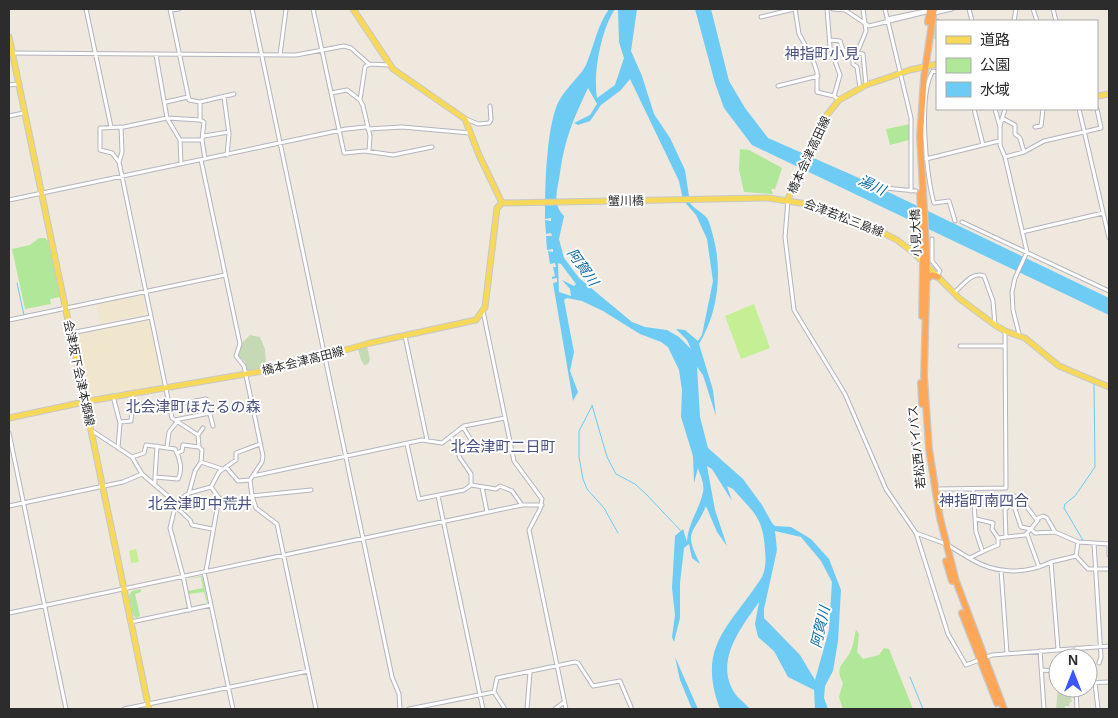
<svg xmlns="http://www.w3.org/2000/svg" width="1118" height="718" viewBox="0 0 1118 718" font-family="Arial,'Noto Sans JP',sans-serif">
<rect width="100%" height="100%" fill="#eee8de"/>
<path fill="#f0e6cd" d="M143,295L146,314L100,324L96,304Z
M149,320L162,385L87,398L73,335Z"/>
<path fill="#b0e798" d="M911,124L909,140L890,145L886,129Z
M740,149L749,150L782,168L775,189H771L773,194L744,192L739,170Z
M39,238H45L48,241L60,297L50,299L51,304L25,309L12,249L30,245Z
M923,300L925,398L943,536L941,537C922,459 920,380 923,300Z
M202,576L208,604L191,607L207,603L204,592L188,594V591L203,588L201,577L185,579Z
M141,589V592L135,594L140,616L136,618L133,615L129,595L132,591Z
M856,630L859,634L857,652L863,659L879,655L884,648L889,649L913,709H843L839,697L843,683C833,665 846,664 851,650C854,644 854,637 856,630Z"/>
<path fill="#c5d9b4" d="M250,335L260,337L265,349L266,362L261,369L247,371L245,362L238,355L241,344Z
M367,346L370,360L368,364L364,365L361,360L358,349Z
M1058,688H1068L1072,702H1070L1069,706H1065V709H1056Z"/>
<path fill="#c5ef94" d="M754,304L770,348L741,359L725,316Z
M136,549L139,562L131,563L129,551Z"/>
<path fill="#6dcbf4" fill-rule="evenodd" d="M609,9H615C601,30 593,73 597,98L615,85L624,58L619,42L618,9H637L631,51L642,76L654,114L670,138L685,170L690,203C694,209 702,212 707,218C709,221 711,228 712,232C723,269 719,311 699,344L713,390L716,416L703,375L697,367L700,417L708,448L743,479L762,505L772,523L775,526L791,527L811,539L829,559L841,590L838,641L833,671L825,686L824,698L828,709H815L814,690L788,677L774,651L758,637L755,624L759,602C740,629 713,663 736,695C740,700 746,704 750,709H720C696,645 730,627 762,577C766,568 766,560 765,550C763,517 754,513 733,489L727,486L732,501L712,469L707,466L715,510L727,546L717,532L706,506C693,537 683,529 700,564L692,558L689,544L684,548L680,583V618L674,642L672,637L675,615L672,588L675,536L683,529L687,542C688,523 700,508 703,492C705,484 700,475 698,468L694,483L693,456L681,417L682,390L679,370L668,347L661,342L640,334L603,311L582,301L567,298L564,300L574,352L570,371L578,392L573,401L553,283L557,282V278L552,279V277L555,276L553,267H556L555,263L550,264L548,251L553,252V249L547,250L546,236H552L551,233L546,234L545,220L551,221V218L545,219C545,188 546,133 557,105C563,90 581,76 586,65C594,46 597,26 609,9ZM630,79L679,181L683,200L696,215L707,239L713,281L702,335L698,341L685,330L676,329L687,340L691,349L679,337L667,330L645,327L632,322L579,278L564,258L559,239L564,216C551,203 558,189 560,173C565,138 573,120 588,88L597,104L590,115L574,123L578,125L590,121L601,105L621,90ZM558,263L561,264L576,284L574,286L562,280L570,289L571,296L559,292ZM775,531L801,537L821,561L832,582L829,630L815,680L800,655L764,618V609L777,550Z
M695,9H711L729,81L745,108L768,138L859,178L1109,298V315L752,145L724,108L715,83Z
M675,657L698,709H692L680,680Z"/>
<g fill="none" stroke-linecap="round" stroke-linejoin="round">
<path stroke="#6dcbf4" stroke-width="1" d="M17,283L24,315
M592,405L607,457L616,474L635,484L646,494L680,530
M592,406L579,431V457L583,479L587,489L604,508L618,533
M1084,542L1064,508L1065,504L1075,496L1095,467L1094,384
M910,677L923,709"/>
<g stroke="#b2b4c0" stroke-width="5">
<path id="minor" d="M86,9L111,127
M170,9L189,100L200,102L234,94
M252,9L392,677L399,694L400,709
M313,9L344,153L365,151L393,155L432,147
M795,9L799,34L812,57L817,72V92L834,96L839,100
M827,9L830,47L840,75L834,96
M833,9L845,10L869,26L926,12
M885,9L911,118V191
M937,9H940
M969,9L972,21
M1033,9L1037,21
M1053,9L1056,21
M171,10L179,9
M934,13L952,9
M761,17L794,9
M887,19L930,10
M937,21V37
M1014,21L1016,9
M830,40L840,41L843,50
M9,53L296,55L344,46L351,48L369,64
M831,53L843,50L863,54L866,85
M853,53V64L857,67L860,88
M857,53L866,31L863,9
M156,55L167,118L180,140L181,164
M280,55L286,9
M937,72L933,71C918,93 926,177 934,203L949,201L955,221
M9,85L18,84
M778,86L818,76
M331,93L347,90L360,100L363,106L370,136L369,151
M224,97L229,134L227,155
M360,100L365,67L369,64L389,65
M166,102L188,97
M200,102V120
M974,109L983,145
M995,109L1000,127V145L1005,157L1027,252L1015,278L1012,292L1013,310L1019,334
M1079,109L1109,238
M9,116L24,113
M1002,118L1015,125V134L1020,138L1024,152
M466,119L478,124L489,123L491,120L490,106
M1000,126L1005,109
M121,127L122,152L119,162L172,418L198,435
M1035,127L1041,126L1043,109
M368,129L402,127L470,133
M204,136L229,132
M202,140L205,159
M1005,157L1024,152L1044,141L1101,128L1097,109
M926,159L999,141
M201,160L240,344L236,356L244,366L263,456L262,462L250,480L252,496L311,490
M119,162L112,153L100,150V128L124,127L167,118L200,120L204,122L202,140H180
M885,188L916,191
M9,200L346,129L366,127
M788,200L785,237L794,310L845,394L886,489L916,533L948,634L966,665L992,655L1109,646
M962,222L1109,291
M1022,232L1103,213
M932,239V261L940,271L937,275
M910,249L914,245L912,237
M954,293C962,286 972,271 984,276L993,301L995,325
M483,311L514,461L542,499L540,509L529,530L566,709
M9,320L225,275
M71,333L151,317
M405,336L427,440
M960,346H1005
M113,396L120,423L118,448
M169,406L206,399L213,426
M175,420L210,413
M120,422L131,421L133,394
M463,427L478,451
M91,430L132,457L142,474
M9,433L66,709
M407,444L419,499L464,490L471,485V474L460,458L451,436
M167,447L169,432L177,422
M177,453L182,451L183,445L199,447
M132,457L144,453L146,445L175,449C180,458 183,470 178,479L155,477V483
M201,462L222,469
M226,467L238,481L250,480
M253,476L422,440L442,443L464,426L505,418
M155,477L157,446
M471,485L496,489L500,486L512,491L522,505
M211,487L219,472L236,460V453L260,444
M482,487L487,512
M939,489L1006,488L1005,331
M973,489L976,532L982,550
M189,493L195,471L201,462L202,450L199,447L198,435L203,428
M438,496L483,709
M219,498L237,501L252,496L256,508L277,524L316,709
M176,503L189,493L211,487L219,498L206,571
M1022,503L1015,509L1021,527L1031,529L1038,520
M9,506L123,482L142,474L176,503L170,528L183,576L190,610
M176,507L190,520L192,525L212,529
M976,519L993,523L992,529L998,538
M916,533L946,544L969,558C979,554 987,549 998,545V538L1025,535L1031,529L1035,533L1055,532L1078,542L1109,544
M1027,534L1039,567
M1006,537L1005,509L1007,508L1006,501L1013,495L1024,503L1036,519L1043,516L1047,518L1055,532
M1094,543L1101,657L1099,663
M1109,544V555
M1076,556L1078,542
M969,558C995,574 1024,575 1051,562
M1001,570L1007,653
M204,572L233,709
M9,613L522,505H542
M131,622L211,605
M1058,649L1051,562L1076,556L1088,569H1109
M1040,651L1044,709
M1077,658V648
M1041,670L1058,671
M1088,683L1109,682
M1095,683L1098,709
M1076,688L1077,709
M124,709L308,671
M409,709L494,692
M505,709L494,692L497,678L575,662L578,663L593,686L620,681L631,707
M527,709L530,672
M555,709L564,702"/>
</g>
<g stroke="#c8c8c8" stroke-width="7">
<path id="major" d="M353,9L393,69L465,119L479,155L502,203L768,198L807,204L870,226L897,240L913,252L960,299L995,325L1005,331L1025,338L1059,366L1109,387
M9,37L149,709
M1097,96L1109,94
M788,199L827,115L839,100L866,85L910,70L937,64
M9,418L89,401L286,367L370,343L476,320L485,307L497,208L502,203"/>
</g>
<g stroke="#c8c8c8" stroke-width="8">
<path id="highway" d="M934,9L924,77L920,137L927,262L924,376L929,449L940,518L956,581L1004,709
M928,22L930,9
M920,193L923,263L922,316
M927,279L932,275L938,277
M921,383L922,404
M946,561L952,581
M962,613L997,703"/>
</g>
<use href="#minor" stroke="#fff" stroke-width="3"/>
<use href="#major" stroke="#f7d95a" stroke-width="5"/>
<use href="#highway" stroke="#ffa758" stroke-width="5.5"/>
</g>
<g text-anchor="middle" stroke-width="4" stroke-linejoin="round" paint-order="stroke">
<g font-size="12" fill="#2c2c2c" stroke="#fff">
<text transform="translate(809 155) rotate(-65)" y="4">橋本会津高田線</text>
<text transform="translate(626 201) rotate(-1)" y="4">蟹川橋</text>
<text transform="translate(844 218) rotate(21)" y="4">会津若松三島線</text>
<text transform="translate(916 233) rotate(-92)" y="4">小見大橋</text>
<text transform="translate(303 361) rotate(-14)" y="4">橋本会津高田線</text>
<text transform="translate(79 373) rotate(78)" y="4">会津坂下会津本郷線</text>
<text transform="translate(917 447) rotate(-96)" y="4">若松西バイパス</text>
</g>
<g font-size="14" font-style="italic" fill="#0769a5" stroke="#fff">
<text transform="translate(872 185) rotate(25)" y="5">湯川</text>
<text transform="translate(583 267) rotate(55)" y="5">阿賀川</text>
<text transform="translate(820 627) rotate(-77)" y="5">阿賀川</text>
</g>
<g font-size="15" fill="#4a5180" stroke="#fff">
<text x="822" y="59">神指町小見</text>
<text x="193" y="412">北会津町ほたるの森</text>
<text x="503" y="452">北会津町二日町</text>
<text x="984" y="506">神指町南四合</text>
<text x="200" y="509">北会津町中荒井</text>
</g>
</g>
<rect width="1118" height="718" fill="none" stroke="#2c2c2c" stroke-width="20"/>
<rect x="936" y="20" width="162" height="90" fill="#ffffff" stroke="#ababab"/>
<rect x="946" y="36" width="25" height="8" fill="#f7d95a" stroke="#ababab"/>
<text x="980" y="45" font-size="15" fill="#2c2c2c">道路</text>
<rect x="946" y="58" width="25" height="15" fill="#b0e798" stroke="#ababab"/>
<text x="980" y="70" font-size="15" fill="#2c2c2c">公園</text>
<rect x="946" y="82" width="25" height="15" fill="#6dcbf4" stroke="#ababab"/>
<text x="980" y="95" font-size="15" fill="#2c2c2c">水域</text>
<g transform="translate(1073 673)"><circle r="24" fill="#ffffff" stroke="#ababab"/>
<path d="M0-4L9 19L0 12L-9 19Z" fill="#3a57ff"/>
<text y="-8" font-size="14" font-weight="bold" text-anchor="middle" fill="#2c2c2c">N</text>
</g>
</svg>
